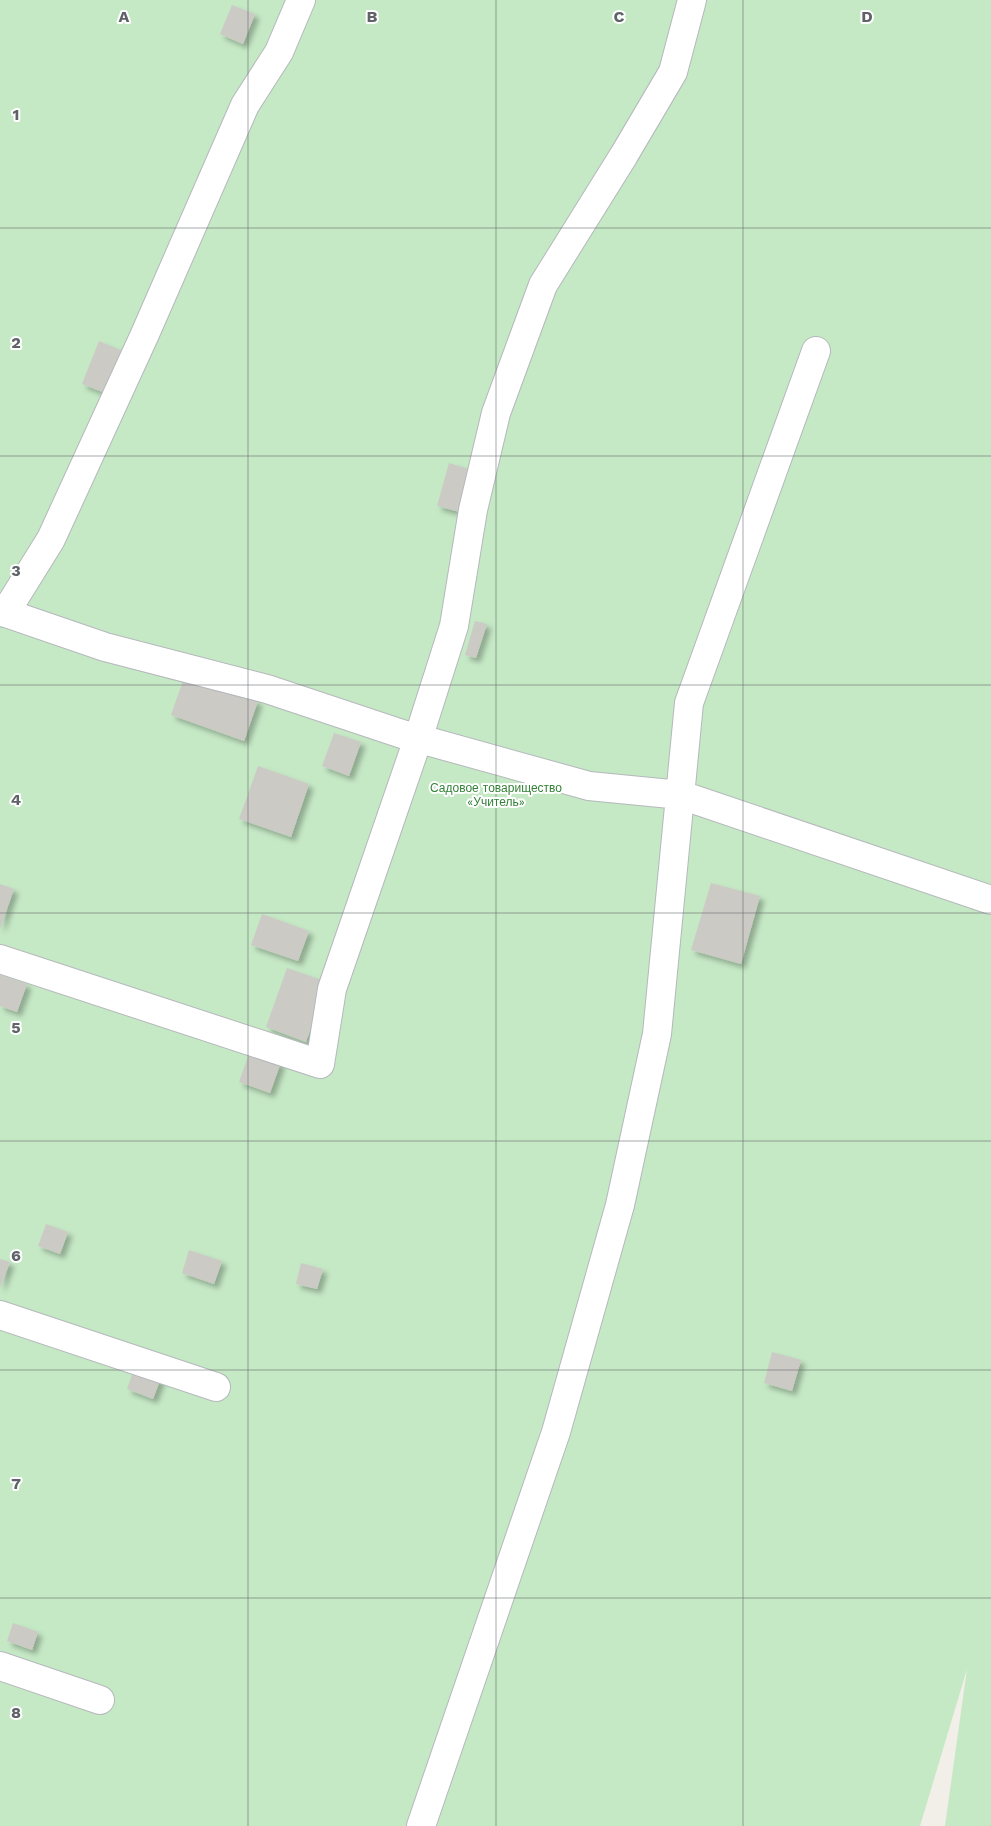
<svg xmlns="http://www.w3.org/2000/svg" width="991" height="1826" viewBox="0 0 991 1826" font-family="'Work Sans',sans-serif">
<defs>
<filter id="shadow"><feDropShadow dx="4.5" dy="4.5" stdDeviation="2.5" flood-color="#0004"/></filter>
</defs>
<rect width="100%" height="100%" fill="#f1efe8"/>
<path fill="#c5e8c5" d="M0,0H991V1826H945L967,1669L920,1826H0Z"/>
<path fill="#cccac5" filter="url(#shadow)" d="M232,5L255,14L243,44L220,34Z
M99,341L122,351L105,393L82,384Z
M449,463L472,470L460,512L437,506Z
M475,621L487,624L476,658L465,655Z
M185,675L258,701L244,741L171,715Z
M334,733L361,742L349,776L322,766Z
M258,766L309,784L291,837L239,819Z
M711,883L760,896L741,964L691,950Z
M0,884L14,889L0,929Z
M262,914L309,931L298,961L251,945Z
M287,968L327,982L306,1042L266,1027Z
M0,975L27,984L17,1012L0,1006Z
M250,1051L281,1062L270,1093L239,1082Z
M46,1224L68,1232L60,1254L38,1246Z
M189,1250L222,1261L214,1284L182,1273Z
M0,1259L10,1262L0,1288Z
M301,1263L323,1269L317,1289L296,1284Z
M772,1352L801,1360L792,1391L764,1383Z
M134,1369L161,1378L153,1399L127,1389Z
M13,1623L38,1632L32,1650L7,1641Z"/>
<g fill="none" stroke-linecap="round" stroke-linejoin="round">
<g stroke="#b5b8bc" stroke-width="30">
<path id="minor" d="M0,611L105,647L267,689L402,734L589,786L681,795L991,900
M5,613L51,539L145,334L245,105L279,52L301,0
M0,959L320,1064L332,989L418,739L454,626L473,510L496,413L543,285L624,155L673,72L692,0
M0,1315L216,1387
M0,1666L100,1700
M421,1826L556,1432L620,1205L657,1034L689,703L816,351"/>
</g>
<use href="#minor" stroke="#fff" stroke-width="28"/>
</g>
<path fill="none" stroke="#5f6368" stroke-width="1" stroke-opacity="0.55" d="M248,0V1826M496,0V1826M743,0V1826M0,228H991M0,456H991M0,685H991M0,913H991M0,1141H991M0,1370H991M0,1598H991"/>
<g text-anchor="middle" stroke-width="4" stroke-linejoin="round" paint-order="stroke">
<g font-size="12" fill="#348238" stroke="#fff">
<text x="496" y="792">Садовое товарищество<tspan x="496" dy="14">«Учитель»</tspan></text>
</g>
</g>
<g font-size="16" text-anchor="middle" font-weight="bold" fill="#5f6368" stroke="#fff" stroke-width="4" stroke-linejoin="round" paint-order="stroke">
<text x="124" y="22">A</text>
<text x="372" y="22">B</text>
<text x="619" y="22">C</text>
<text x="867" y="22">D</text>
<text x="16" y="120">1</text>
<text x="16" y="348">2</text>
<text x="16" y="576">3</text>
<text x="16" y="805">4</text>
<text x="16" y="1033">5</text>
<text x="16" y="1261">6</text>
<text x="16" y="1489">7</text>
<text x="16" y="1718">8</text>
</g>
</svg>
